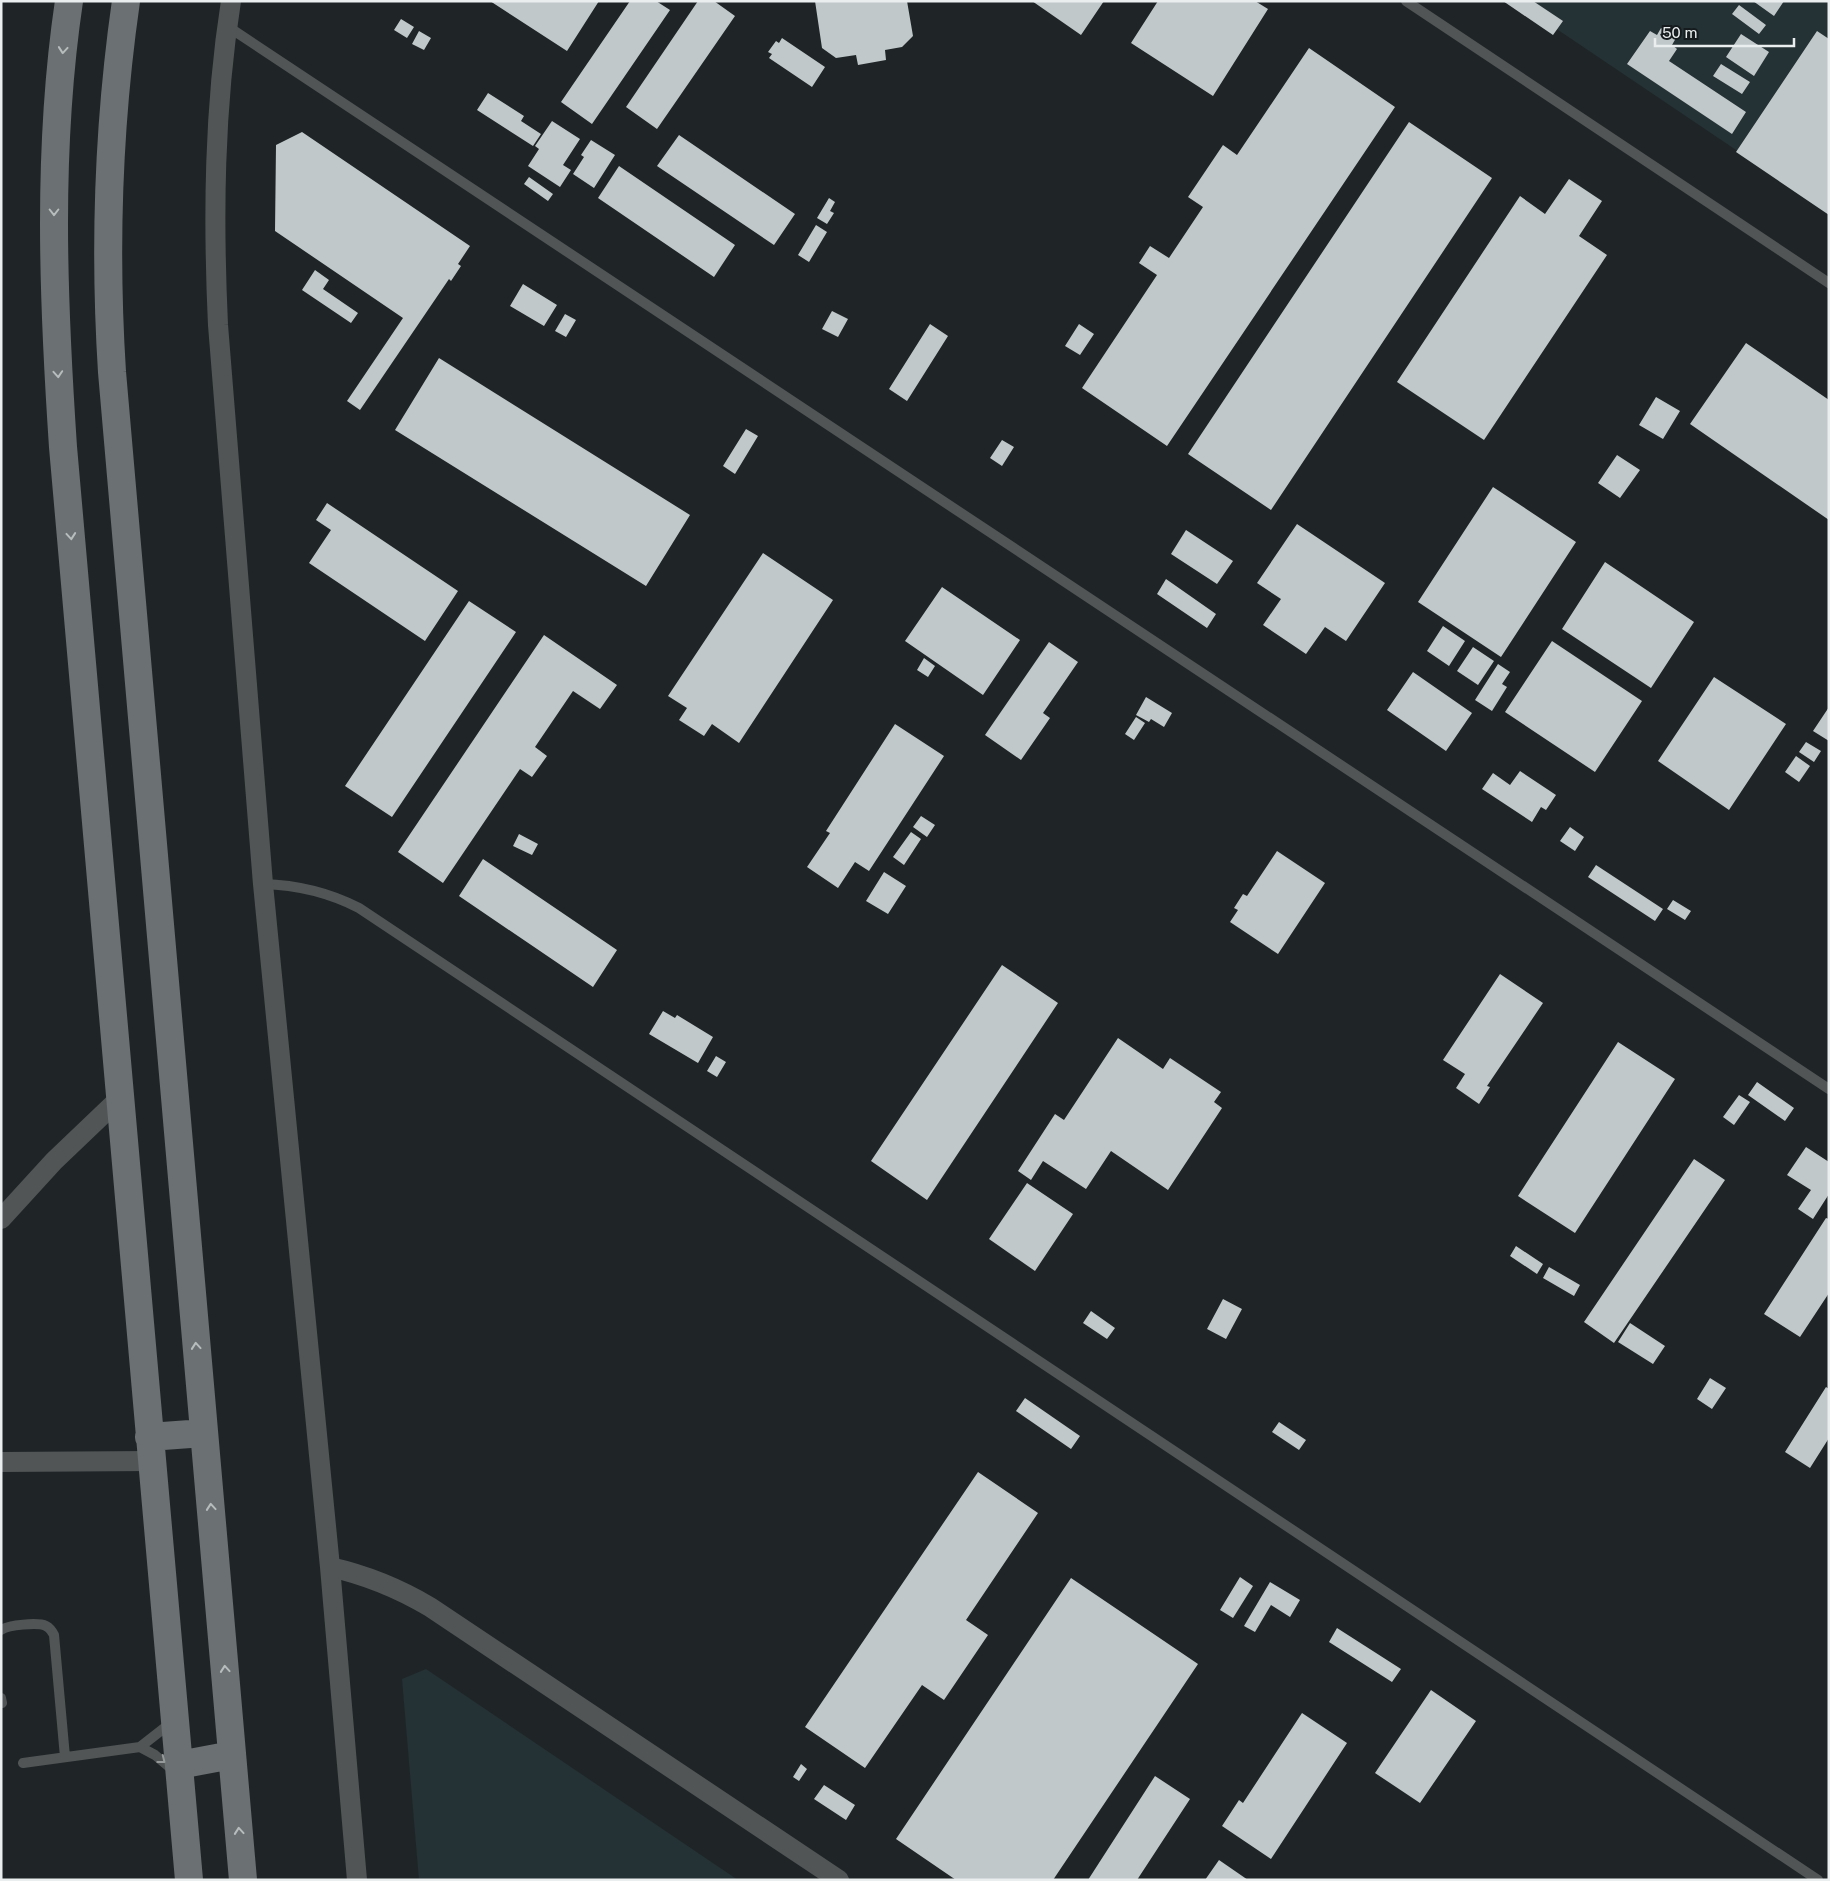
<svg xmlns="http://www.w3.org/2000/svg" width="1830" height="1881" viewBox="0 0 1830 1881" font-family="'Public Sans',sans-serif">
<rect width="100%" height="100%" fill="#1f2527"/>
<path fill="#243135" d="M1515,1H1829V213L1739,152Z
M426,1669L738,1880H419L402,1679Z"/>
<path fill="#c0c8ca" d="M490,1H599L567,51Z
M630,1H656L670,10L592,124L561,102Z
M698,1H714L735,16L657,129L626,107Z
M815,1H907L913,36L902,47L885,50L886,60L858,65L856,55L836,58L822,48Z
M1032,1H1104L1081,35Z
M1158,1H1255L1268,9L1213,96L1131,43Z
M1503,1H1533L1563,21L1553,35Z
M1753,1H1784L1774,16Z
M1739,5L1766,25L1759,34L1732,14Z
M401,19L414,27L407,38L394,30Z
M1661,28L1676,38L1672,45L1677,49L1669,61L1746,112L1732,134L1627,64L1650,31L1657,35Z
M419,31L431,38L424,50L412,44Z
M1817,31L1829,39V215L1736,152Z
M1741,34L1769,52L1754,76L1726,57Z
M782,38L825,67L812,87L769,58L772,54L768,52L776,41L779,43Z
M1309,48L1395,107L1167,446L1082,388L1157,275L1139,263L1150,246L1169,258L1203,207L1188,197L1223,145L1237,155Z
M1721,64L1750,82L1742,94L1713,76Z
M488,93L524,116L521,121L541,134L533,146L477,110Z
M552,121L580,139L563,165L571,170L560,187L528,166L539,149L535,146Z
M1409,122L1492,178L1271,510L1188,454Z
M302,132L470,246L458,264L461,266L451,281L449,279L360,410L347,401L403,318L275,231L276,145Z
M679,135L795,214L774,245L657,166Z
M591,140L615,155L594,188L573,174L584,157L581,155Z
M619,166L735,245L714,277L598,198Z
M529,177L553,194L548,201L524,184Z
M1569,179L1602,201L1579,236L1607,255L1484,440L1397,382L1520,196L1545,214Z
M829,198L835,202L830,211L834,213L827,224L817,218Z
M816,225L827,232L809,262L798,255Z
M315,270L329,280L323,289L358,313L351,323L302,290Z
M523,284L557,305L544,326L510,306Z
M832,311L848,319L838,337L822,329Z
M565,314L576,320L566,337L555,331Z
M930,324L948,336L907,401L889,389Z
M1079,324L1094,334L1080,355L1065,346Z
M1746,343L1829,400V520L1690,424Z
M439,358L690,515L646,586L395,430Z
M1656,397L1680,411L1663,439L1639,425Z
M746,429L758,436L735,474L723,466Z
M1002,440L1014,447L1002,466L990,458Z
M1617,455L1640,470L1620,498L1598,483Z
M1493,487L1576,542L1501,657L1418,602Z
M327,503L458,591L425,641L309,563L331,530L316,520Z
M1297,524L1385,583L1346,641L1325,627L1306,654L1263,625L1281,599L1257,583Z
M1186,530L1233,561L1217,584L1171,554Z
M763,553L833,600L739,743L712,724L704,736L679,720L687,708L668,696Z
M1605,562L1694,622L1651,688L1562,629Z
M1166,579L1216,614L1207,628L1157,594Z
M942,587L1020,640L983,695L905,641Z
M469,601L516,632L392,817L345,786Z
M1443,626L1465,641L1449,666L1427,651Z
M544,635L617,685L600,709L573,691L535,747L547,756L532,777L520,769L443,883L398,852Z
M1552,641L1642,701L1595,772L1505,712Z
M1049,642L1078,662L1043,713L1050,718L1021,760L985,735Z
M1473,647L1494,661L1478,685L1457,671Z
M924,658L935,666L928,677L917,670Z
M1498,664L1510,672L1502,684L1507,687L1492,711L1475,700Z
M1413,672L1472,713L1446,751L1387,710Z
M1714,677L1786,724L1729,810L1658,761Z
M1146,697L1172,713L1164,727L1151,719L1149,722L1136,715Z
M1829,707V741L1813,731Z
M1136,717L1145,723L1134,740L1125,734Z
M895,724L944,756L869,871L855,862L838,888L807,867L830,833L826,831Z
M1806,742L1821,751L1814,762L1799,752Z
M1796,756L1810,766L1799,782L1785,772Z
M1520,771L1556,795L1546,810L1541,807L1532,822L1482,789L1493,773L1510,785Z
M921,816L935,825L927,837L913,827Z
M1570,827L1584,837L1575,851L1560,841Z
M911,832L921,839L904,865L893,857Z
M519,834L538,844L532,855L513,846Z
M1277,851L1325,883L1278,954L1230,922L1238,910L1234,908L1243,894L1247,896Z
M483,859L617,950L593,987L459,896Z
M1596,865L1663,909L1655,921L1588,877Z
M884,872L906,886L888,914L866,901Z
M1673,900L1691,911L1685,920L1667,909Z
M1002,965L1058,1003L927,1200L871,1161Z
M1500,974L1543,1003L1487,1086L1490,1087L1479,1104L1456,1088L1465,1074L1443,1060Z
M663,1011L675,1018L677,1015L713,1037L698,1063L649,1034Z
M1118,1038L1163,1069L1170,1058L1221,1092L1214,1102L1222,1108L1168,1190L1111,1151L1086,1189L1043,1161L1031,1180L1018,1171L1055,1114L1064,1120Z
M1618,1042L1675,1079L1575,1233L1518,1196Z
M716,1056L726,1062L717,1077L707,1071Z
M1757,1082L1794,1108L1785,1121L1748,1095Z
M1739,1095L1750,1102L1734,1125L1723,1117Z
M1806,1147L1829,1162V1194L1813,1219L1798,1209L1811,1190L1787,1175Z
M1694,1159L1725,1180L1614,1343L1584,1322Z
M1027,1183L1073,1214L1035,1271L989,1239Z
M1826,1218L1829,1219V1293L1800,1337L1764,1314Z
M1516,1246L1543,1264L1537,1274L1510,1256Z
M1549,1267L1580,1285L1574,1296L1543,1278Z
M1223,1299L1242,1309L1226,1339L1207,1329Z
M1091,1311L1115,1328L1107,1339L1083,1323Z
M1630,1323L1665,1346L1653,1364L1618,1342Z
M1710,1378L1726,1388L1712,1409L1697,1399Z
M1826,1387L1829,1389V1438L1810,1468L1785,1452Z
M1025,1398L1080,1436L1071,1449L1016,1411Z
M1279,1422L1306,1440L1299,1450L1272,1432Z
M978,1472L1038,1513L966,1620L988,1635L944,1700L922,1685L865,1768L805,1727Z
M1240,1577L1253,1586L1233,1618L1220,1610Z
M1071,1578L1198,1664L1053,1880H956L896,1839Z
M1270,1582L1300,1600L1290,1617L1271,1605L1255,1632L1244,1626Z
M1337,1628L1401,1669L1392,1682L1329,1642Z
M1431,1690L1476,1721L1420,1803L1375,1773Z
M1302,1713L1347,1743L1271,1859L1222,1826L1239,1800L1243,1803Z
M801,1764L807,1769L799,1781L793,1777Z
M1155,1776L1190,1799L1137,1880H1088Z
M824,1785L855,1805L846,1820L814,1799Z
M1219,1860L1248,1880H1205Z"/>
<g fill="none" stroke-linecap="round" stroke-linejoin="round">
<path stroke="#525556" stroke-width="10" d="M1406,1L1829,283
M227,26L1829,1089
M263,884C298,885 328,892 359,908L1818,1880
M1,1630C8,1625 38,1622 46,1626C50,1628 52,1631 54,1635L65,1757
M1,1698L2,1703
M140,1747L155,1755L174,1771
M23,1763L140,1747L172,1722"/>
<path stroke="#525556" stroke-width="20" d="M231,1C214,109 213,217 218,325L263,884L330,1567L357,1880
M1,1219L54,1161L120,1098
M1,1462L151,1461
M330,1567C366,1575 398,1588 430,1607L839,1880"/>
<path stroke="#6b7072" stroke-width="28" d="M69,1C47,149 53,298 63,447L189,1880
M126,1C108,126 104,246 112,372L243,1880
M149,1437L204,1433
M179,1765L232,1755"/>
</g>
<defs><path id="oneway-chevron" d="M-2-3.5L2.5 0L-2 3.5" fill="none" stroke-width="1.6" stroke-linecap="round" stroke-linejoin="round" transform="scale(1.25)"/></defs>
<g stroke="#b7bcbd">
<use href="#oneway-chevron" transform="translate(63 50) rotate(95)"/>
<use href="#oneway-chevron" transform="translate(54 212) rotate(90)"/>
<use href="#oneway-chevron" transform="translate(58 374) rotate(86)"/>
<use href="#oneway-chevron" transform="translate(71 536) rotate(85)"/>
<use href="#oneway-chevron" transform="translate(196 1346) rotate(-95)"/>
<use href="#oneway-chevron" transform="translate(211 1507) rotate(-95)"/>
<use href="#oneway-chevron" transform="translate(225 1669) rotate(-95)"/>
<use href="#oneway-chevron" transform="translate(239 1831) rotate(-95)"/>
</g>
<use stroke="#969a9b" href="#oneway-chevron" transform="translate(162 1760) rotate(38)"/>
<rect width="1830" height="1881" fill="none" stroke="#eaeeef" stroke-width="5"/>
<path d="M1655 38v8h139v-8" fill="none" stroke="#eaeeef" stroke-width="2.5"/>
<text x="1662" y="38" font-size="15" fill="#eaeeef" stroke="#161b1d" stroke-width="4" paint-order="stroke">50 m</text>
</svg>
